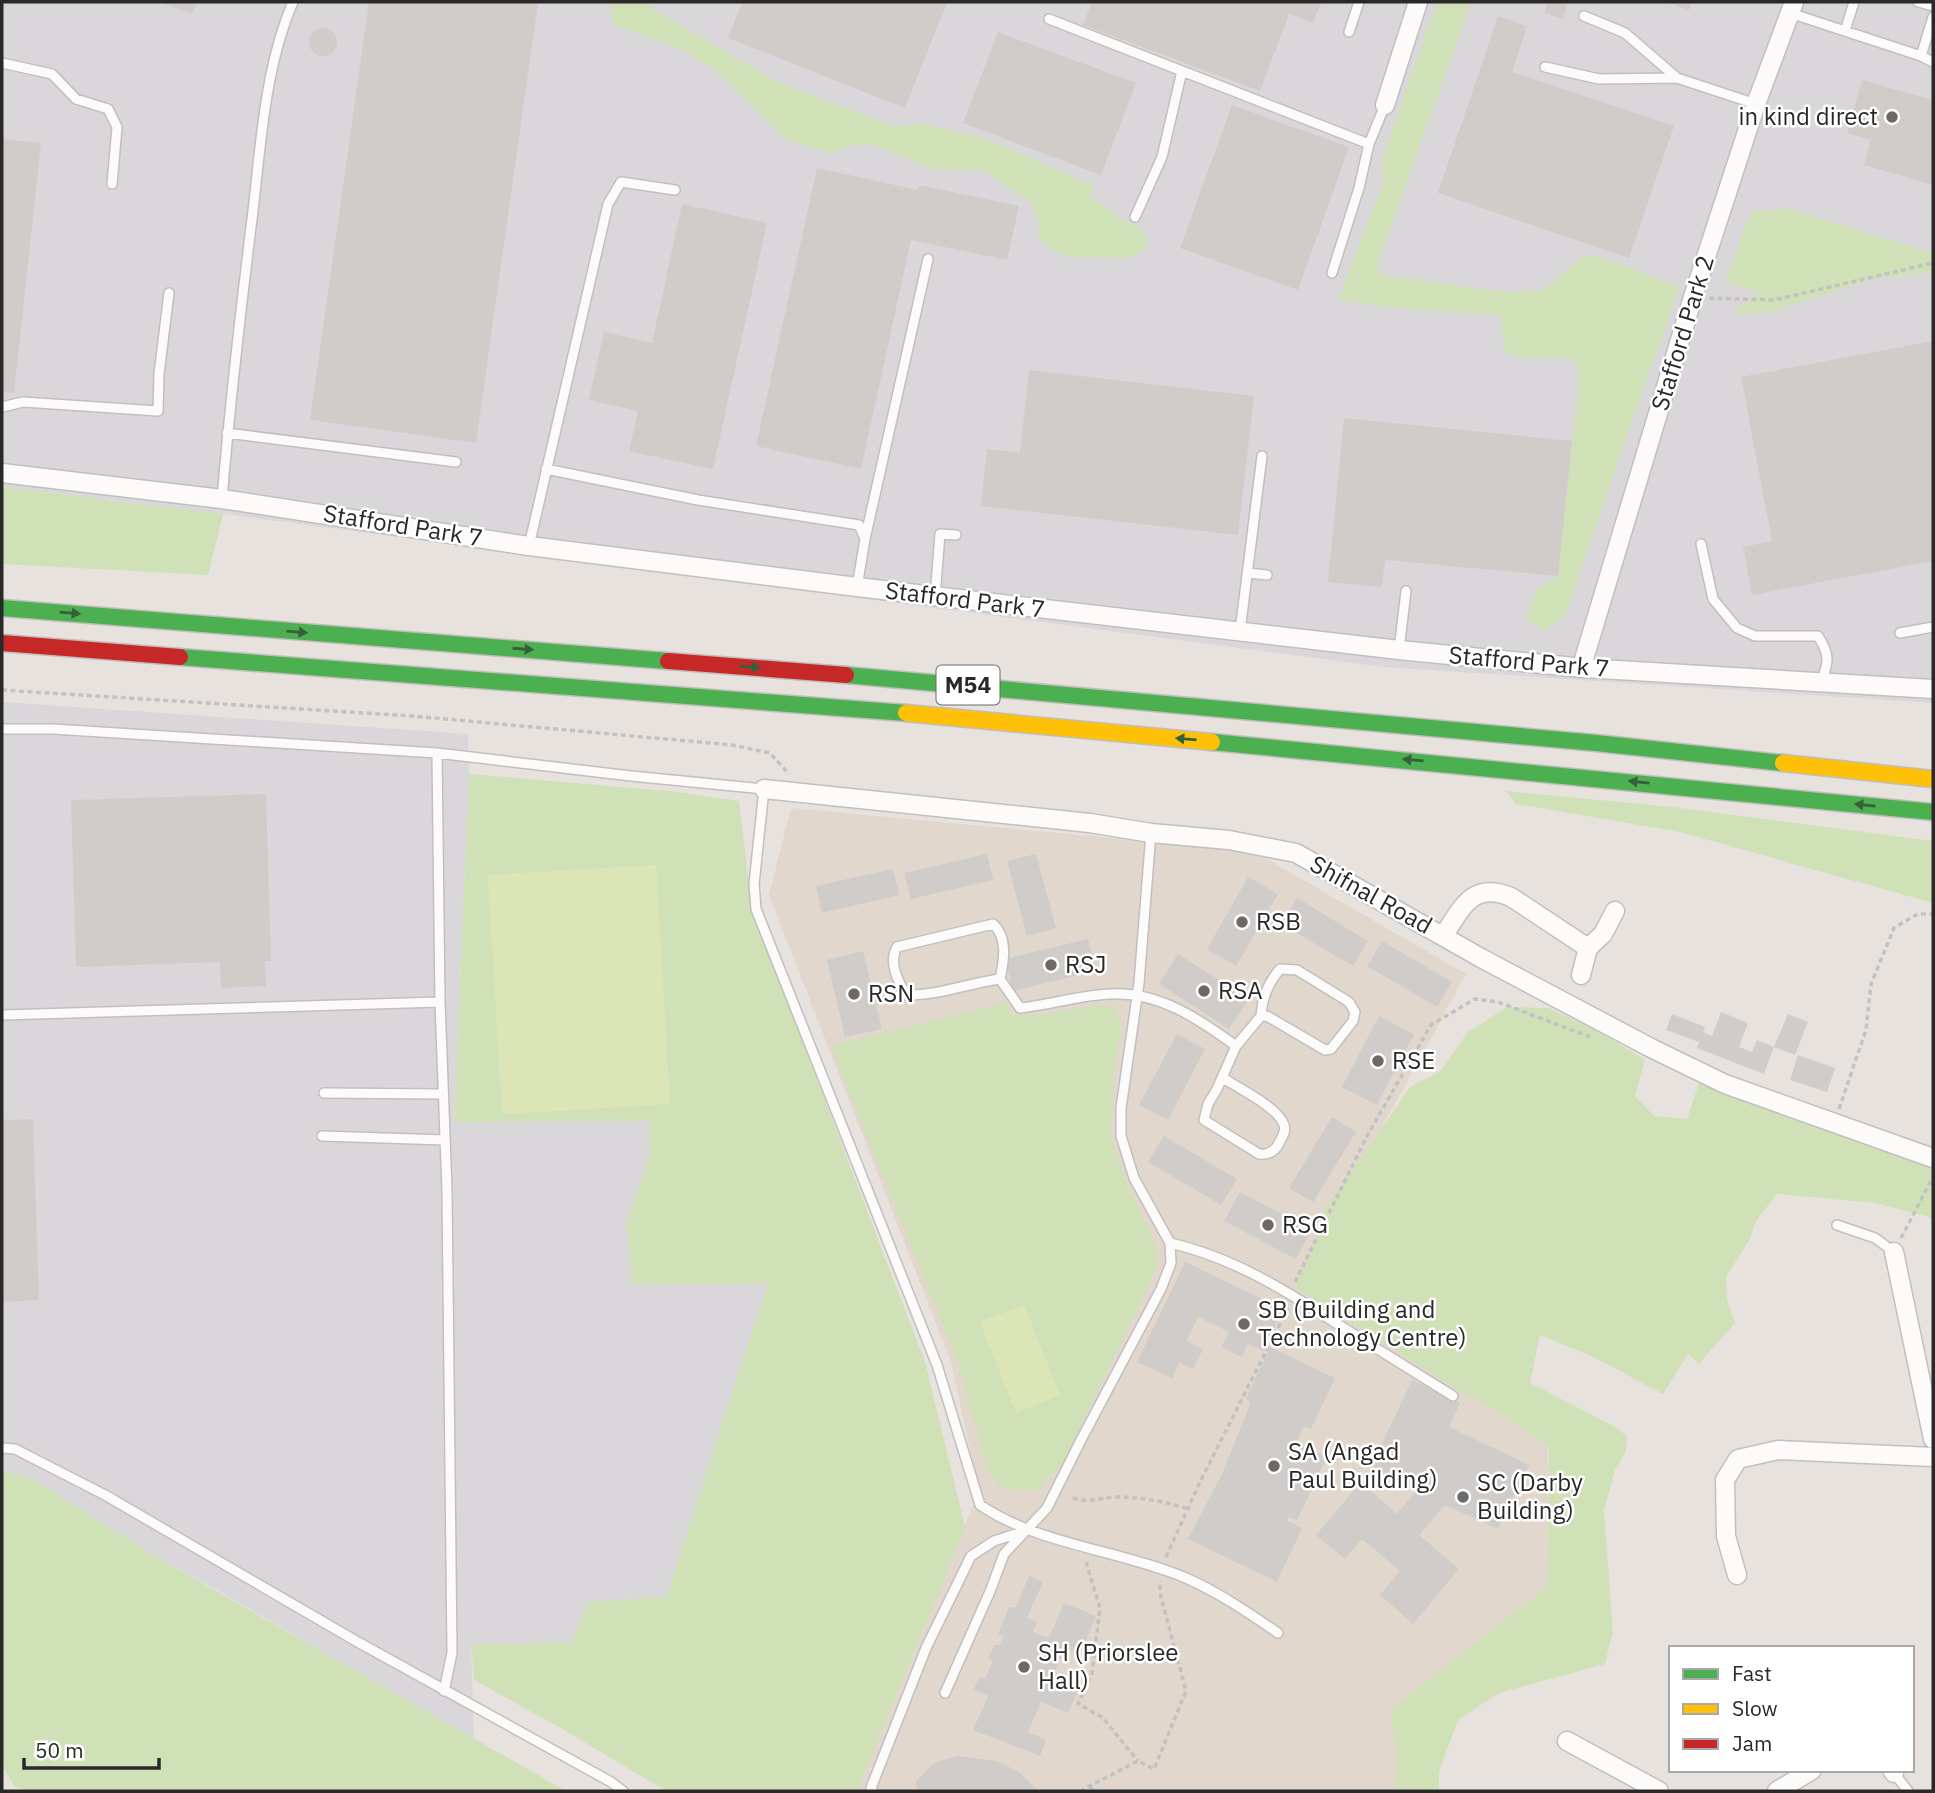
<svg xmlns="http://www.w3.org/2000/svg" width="1935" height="1793" viewBox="0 0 1935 1793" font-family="'IBM Plex Sans',sans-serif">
<rect width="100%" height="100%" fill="#e8e2de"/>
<path fill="#dad7da" d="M2,2H1933V703L1384,667L223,514L2,487Z
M2,702L468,734L469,774L454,1122L650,1120L649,1157L626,1226L768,1283L666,1597L588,1602L571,1642L471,1645L474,1740L238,1602L155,1556L31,1478L2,1471Z"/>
<path fill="#e2d7cc" d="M791,808L1253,851L1466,974L1295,1286L1548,1444L1547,1587L1390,1710L1396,1757L1395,1791H857L979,1491L951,1362L769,895Z"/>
<path fill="#d0e1b8" d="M613,2H641L777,82L894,126L925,124L981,137L1095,186L1090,197L1145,233L1147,246L1142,252L1128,258L1070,257L1055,251L1039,239L1037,215L1028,200L983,171L931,169L872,144L850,146L832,153L786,140L718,71L683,50L615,25L611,14Z
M1437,2H1471L1377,266L1379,274L1479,289L1518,292L1543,290L1582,257L1599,256L1679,287L1565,616L1546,630L1526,620L1536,590L1558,576L1572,441L1578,399V366L1571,358L1514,357L1505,351L1499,315L1397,308L1338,300L1383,183L1382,159Z
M1788,209L1933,253V272L1873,279L1769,312L1731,314L1760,292L1725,283L1751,211Z
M2,487L223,514L208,575L2,564Z
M469,774L678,792L739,801L752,909L926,1365L965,1527L857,1791H666L564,1730L474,1680L471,1645L571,1642L588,1602L666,1597L768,1283L633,1285L626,1226L649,1157V1121L454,1122Z
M1506,791L1673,807L1933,841V903L1680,832L1516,804Z
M1006,1002L1010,1014L1036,1016L1099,1005L1115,1007L1122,1021L1114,1075L1111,1137L1124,1175L1153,1240L1158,1260L1149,1285L1064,1461L1040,1490L1001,1489L987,1469L958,1362L831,1046Z
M1507,1007L1549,1008L1599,1032L1645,1060L1635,1096L1654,1116L1687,1119L1700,1080L1933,1169V1218L1875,1203L1777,1194L1756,1221L1750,1239L1726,1277L1727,1299L1735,1323L1699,1364L1688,1354L1663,1394L1593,1357L1540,1335L1530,1383L1612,1425L1627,1436L1626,1451L1615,1470L1604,1511L1613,1631L1605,1664L1499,1693L1458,1720L1439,1772V1791H1395L1396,1757L1390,1710L1547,1587L1549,1446L1496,1411L1445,1382L1295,1287L1314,1246L1327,1207L1410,1087L1441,1071L1467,1033Z
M2,1471L31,1478L155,1556L566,1791H28L15,1787L2,1765Z"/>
<path fill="#dce5b6" d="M656,865L670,1104L502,1114L488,875Z
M1024,1305L1060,1395L1016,1413L980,1322Z"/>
<path fill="#d0ccc9" d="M160,2H197L192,14Z
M369,2H538L476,443L310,420Z
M742,2H947L905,108L728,38Z
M1092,2H1321L1313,23L1289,14L1260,91L1083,25Z
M1548,2H1568L1563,19L1545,13Z
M1665,2H1692L1689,10Z
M1498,16L1527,26L1512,72L1674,126L1629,258L1438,193Z
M309 42a14 14 0 1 1 28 0a14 14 0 1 1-28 0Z
M998,32L1136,83L1101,175L963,123Z
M1862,80L1933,100V185L1864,165L1871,140L1847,133Z
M1232,105L1349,147L1298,290L1180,248Z
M2,139L41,143L14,393L2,392Z
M817,168L918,190L919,185L1019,206L1007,260L911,240L861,469L756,446Z
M682,204L767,223L713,469L629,451L638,411L589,400L604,332L652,343Z
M1933,341V561L1752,595L1743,547L1772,541L1741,377Z
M1029,370L1254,396L1238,535L981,506L987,449L1020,453Z
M1344,418L1572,441L1558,576L1385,560L1382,587L1328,582Z
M266,794L271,961H265L266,986L221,988L220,962L76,967L71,800Z
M987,854L993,880L911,899L904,873Z
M1036,854L1056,928L1027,936L1007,861Z
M893,869L899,895L822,913L816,886Z
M1248,877L1278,894L1236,966L1207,949Z
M1297,898L1368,941L1353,966L1281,924Z
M1088,939L1096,971L1013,991L1005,959Z
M1382,941L1452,982L1437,1007L1367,966Z
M863,951L882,1029L845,1037L827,960Z
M1178,954L1249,999L1229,1029L1159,984Z
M1721,1012L1748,1023L1739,1047L1752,1052L1757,1040L1774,1047L1764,1074L1697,1048L1699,1042L1666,1030L1672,1014L1705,1027L1703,1032L1712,1036Z
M1788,1014L1808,1022L1795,1055L1774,1047Z
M1379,1016L1414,1034L1377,1105L1342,1087Z
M1177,1034L1205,1049L1168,1120L1139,1105Z
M1798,1055L1835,1068L1827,1092L1790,1080Z
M1332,1117L1356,1132L1313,1202L1289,1188Z
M33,1119L39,1300L2,1302V1120Z
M1164,1136L1237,1179L1221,1205L1148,1162Z
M1240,1192L1312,1230L1296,1259L1224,1221Z
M1185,1262L1283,1309L1263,1351L1248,1344L1242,1357L1222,1347L1229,1332L1198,1317L1186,1341L1203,1349L1193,1369L1179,1362L1172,1378L1137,1362Z
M1270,1347L1335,1378L1311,1429L1304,1426L1296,1443L1327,1457L1297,1520L1289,1517L1287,1521L1302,1528L1277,1582L1188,1539L1222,1474L1251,1402L1246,1399Z
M1412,1380L1460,1403L1449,1427L1529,1465L1498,1529L1445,1505L1419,1535L1459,1569L1413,1624L1380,1595L1400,1571L1362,1539L1345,1559L1316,1535L1361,1482L1397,1514L1418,1489L1371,1467Z
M1029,1576L1043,1582L1027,1618L1037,1622L1033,1632L1049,1638L1064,1603L1096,1616L1080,1654L1065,1647L1054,1673L1081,1684L1068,1713L1041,1702L1028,1732L1046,1740L1040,1756L973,1730L988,1696L974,1689L979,1677L985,1679L993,1661L988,1658L994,1645H1000L1004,1636L998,1634L1009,1607H1016Z
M958,1756L997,1761L1019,1772L1039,1791H917L916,1781L930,1767L938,1761Z"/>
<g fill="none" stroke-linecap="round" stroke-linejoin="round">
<g stroke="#c1bfbf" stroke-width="12">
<path id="lane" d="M1918,2L1933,6
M1790,13L1921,56L1933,62
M1584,16L1625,33L1677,78
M1049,19L1369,144L1385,105
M1845,31L1854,2
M1349,32L1359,2
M1921,56L1933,17
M2,63L52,74L76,99L108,109L117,127L112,184
M1545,67L1599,79L1677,78L1756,104
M1135,217L1162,157L1182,71
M1332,273L1359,188L1369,144
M2,407L23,402L158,411L159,374L169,293
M227,433L456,462
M546,469L698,500L859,525L865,539L857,587
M222,499C230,403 241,307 253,211C261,142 265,67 293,2
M865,539L928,259
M1701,544L1713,599L1737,628L1755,636H1818C1830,655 1829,661 1821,683
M529,546L608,204L621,182L675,190
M1247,573L1267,575
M935,597L940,534L956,535
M1240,631L1262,456
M1900,633L1933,627
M1399,650L1406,591
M2,729H53L437,753L631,776L764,789L754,884L756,909L937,1365L980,1505C1039,1545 1120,1550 1186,1578C1218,1592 1249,1613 1278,1633
M1000,979C1004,961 1008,937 993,924L897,947C888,962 898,981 906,995C937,996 969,983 1000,979L1020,1008C1050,1005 1080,995 1110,994C1158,991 1199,1019 1236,1046L1261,1016H1267L1325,1050L1331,1049L1353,1021L1355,1012L1349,1002L1297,970L1280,969C1268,983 1262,998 1261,1016
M440,1002L447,1190L452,1653L444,1691
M2,1015L440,1002L437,753
M1223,1078C1238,1088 1278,1107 1284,1125C1286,1131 1283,1136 1280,1141C1276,1151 1269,1155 1259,1154L1204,1120L1208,1104L1217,1089L1236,1046
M324,1093L443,1094
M322,1136L445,1140
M1837,1225L1875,1238L1894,1252
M1170,1243C1232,1257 1287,1291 1339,1325C1377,1349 1415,1372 1453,1396
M2,1448L15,1449L105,1495L356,1641L611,1782L623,1791
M945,1693L991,1589L1004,1554L1047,1508L1081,1440L1161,1289L1171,1263L1170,1243L1134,1178L1121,1136V1108L1139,983L1151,833
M1894,1773L1908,1791
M873,1791L871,1788L926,1648L971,1556L994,1541L1025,1531"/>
</g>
<g stroke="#c1bfbf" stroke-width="21">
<path id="street" d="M1385,105L1418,2
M2,473L222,499L529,546L857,587L1399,650L1584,668L1933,689
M1584,668V659L1693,297L1756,104L1794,2
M764,789L1090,823L1151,833L1229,840L1296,853L1481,958L1651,1048L1725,1084L1933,1158
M1443,936C1463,907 1472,881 1511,897L1588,948
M1581,975L1588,948L1603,934L1615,911
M1894,1252L1933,1439
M1737,1575L1726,1536L1725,1480L1738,1459L1778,1450L1933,1457
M1567,1741L1659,1791
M1892,1770L1894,1773
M1777,1791L1812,1770"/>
</g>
<g stroke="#c0bebc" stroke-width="19">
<path id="fast" d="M2,608L668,661
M180,657L906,713
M846,675L1596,743L1783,763
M1212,742L1933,812"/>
</g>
<g stroke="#c0bebc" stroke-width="19">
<path id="slow" d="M906,713L1212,742
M1783,763L1933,779"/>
</g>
<g stroke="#c0bebc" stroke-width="19">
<path id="jam" d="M2,643L180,657
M668,661L846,675"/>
</g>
<path stroke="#c3c2c2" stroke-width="3.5" stroke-dasharray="5 3.5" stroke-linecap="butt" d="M1709,298L1774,300L1933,263
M2,690L412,716L732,745L770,753L789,774
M1839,1109L1866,1030L1871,984L1894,928L1918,914H1933
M1901,1238L1933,1177
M1295,1282L1367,1136L1431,1025L1475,999L1498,1002L1590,1037
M1073,1498C1090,1504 1105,1496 1122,1497C1145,1498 1167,1502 1188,1509
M1166,1557L1200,1482L1289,1306
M1086,1562L1100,1608L1092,1673L1078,1704L1102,1717L1138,1761
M1089,1787L1096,1791
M1080,1791L1138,1761L1154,1769L1186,1691L1160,1593V1581"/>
<use href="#lane" stroke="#fcfbfa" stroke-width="9"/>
<use href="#street" stroke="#fcfbfa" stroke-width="18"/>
<use href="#fast" stroke="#4caf50" stroke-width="16"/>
<use href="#slow" stroke="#ffc107" stroke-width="16"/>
<use href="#jam" stroke="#c62828" stroke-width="16"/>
</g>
<defs><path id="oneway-solid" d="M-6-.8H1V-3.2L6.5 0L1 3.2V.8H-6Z" transform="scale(1.75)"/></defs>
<g fill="#375f39">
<use href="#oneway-solid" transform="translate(70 613) rotate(5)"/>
<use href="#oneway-solid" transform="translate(297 632) rotate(5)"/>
<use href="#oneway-solid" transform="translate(523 649) rotate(4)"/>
<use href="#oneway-solid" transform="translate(750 667) rotate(4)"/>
<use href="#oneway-solid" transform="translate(1186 739) rotate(-175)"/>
<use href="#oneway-solid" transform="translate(1413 760) rotate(-175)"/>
<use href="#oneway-solid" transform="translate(1639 782) rotate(-174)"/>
<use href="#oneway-solid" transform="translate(1865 805) rotate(-174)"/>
</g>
<g fill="#6c6a68" stroke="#fff" stroke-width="2.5">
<circle cx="1892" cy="117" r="7"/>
<circle cx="1242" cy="922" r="7"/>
<circle cx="1051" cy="965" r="7"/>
<circle cx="1204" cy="991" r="7"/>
<circle cx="854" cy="994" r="7"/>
<circle cx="1378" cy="1061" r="7"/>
<circle cx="1268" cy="1225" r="7"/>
<circle cx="1244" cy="1324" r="7"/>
<circle cx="1274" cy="1466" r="7"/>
<circle cx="1463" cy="1497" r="7"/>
<circle cx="1024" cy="1667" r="7"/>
</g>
<g text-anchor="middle" stroke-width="5" stroke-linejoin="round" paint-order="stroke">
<rect fill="#fff" stroke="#696969" stroke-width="2" x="936.5" y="665.5" width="63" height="39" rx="5"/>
<g font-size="23" font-weight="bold" fill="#292929">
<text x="968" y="693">M54</text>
</g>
<g font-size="24" fill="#292929" stroke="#fff" text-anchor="start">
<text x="1878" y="125" text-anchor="end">in kind direct</text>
<text x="1256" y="930">RSB</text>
<text x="1065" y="973">RSJ</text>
<text x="1218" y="999">RSA</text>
<text x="868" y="1002">RSN</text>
<text x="1392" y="1069">RSE</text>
<text x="1282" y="1233">RSG</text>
<text x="1258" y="1318">SB (Building and<tspan x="1258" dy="28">Technology Centre)</tspan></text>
<text x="1288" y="1460">SA (Angad<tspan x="1288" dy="28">Paul Building)</tspan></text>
<text x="1477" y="1491">SC (Darby<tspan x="1477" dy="28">Building)</tspan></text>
<text x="1038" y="1661">SH (Priorslee<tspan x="1038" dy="28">Hall)</tspan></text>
</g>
<g font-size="24" fill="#292929" stroke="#fff">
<text transform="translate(1683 333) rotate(-73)" y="8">Stafford Park 2</text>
<text transform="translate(403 526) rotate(9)" y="8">Stafford Park 7</text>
<text transform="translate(965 600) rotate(7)" y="8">Stafford Park 7</text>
<text transform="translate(1529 662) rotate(5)" y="8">Stafford Park 7</text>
<text transform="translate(1371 895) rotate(29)" y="8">Shifnal Road</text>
</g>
</g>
<rect width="1935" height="1793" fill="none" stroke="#292929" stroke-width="7"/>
<rect x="1669" y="1646" width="245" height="126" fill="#ffffff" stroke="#a9a9a9" stroke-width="2"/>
<rect x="1683" y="1669" width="35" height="10" fill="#4caf50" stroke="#a9a9a9" stroke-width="2"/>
<text x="1732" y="1681" font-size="21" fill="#292929">Fast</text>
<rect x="1683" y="1704" width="35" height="10" fill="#ffc107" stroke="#a9a9a9" stroke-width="2"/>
<text x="1732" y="1716" font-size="21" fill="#292929">Slow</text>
<rect x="1683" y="1739" width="35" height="10" fill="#c62828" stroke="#a9a9a9" stroke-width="2"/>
<text x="1732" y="1751" font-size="21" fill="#292929">Jam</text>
<path d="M24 1758v10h135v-10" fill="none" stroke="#292929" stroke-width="3.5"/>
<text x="35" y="1758" font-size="21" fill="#292929" stroke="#ffffff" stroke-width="5" paint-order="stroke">50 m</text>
</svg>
